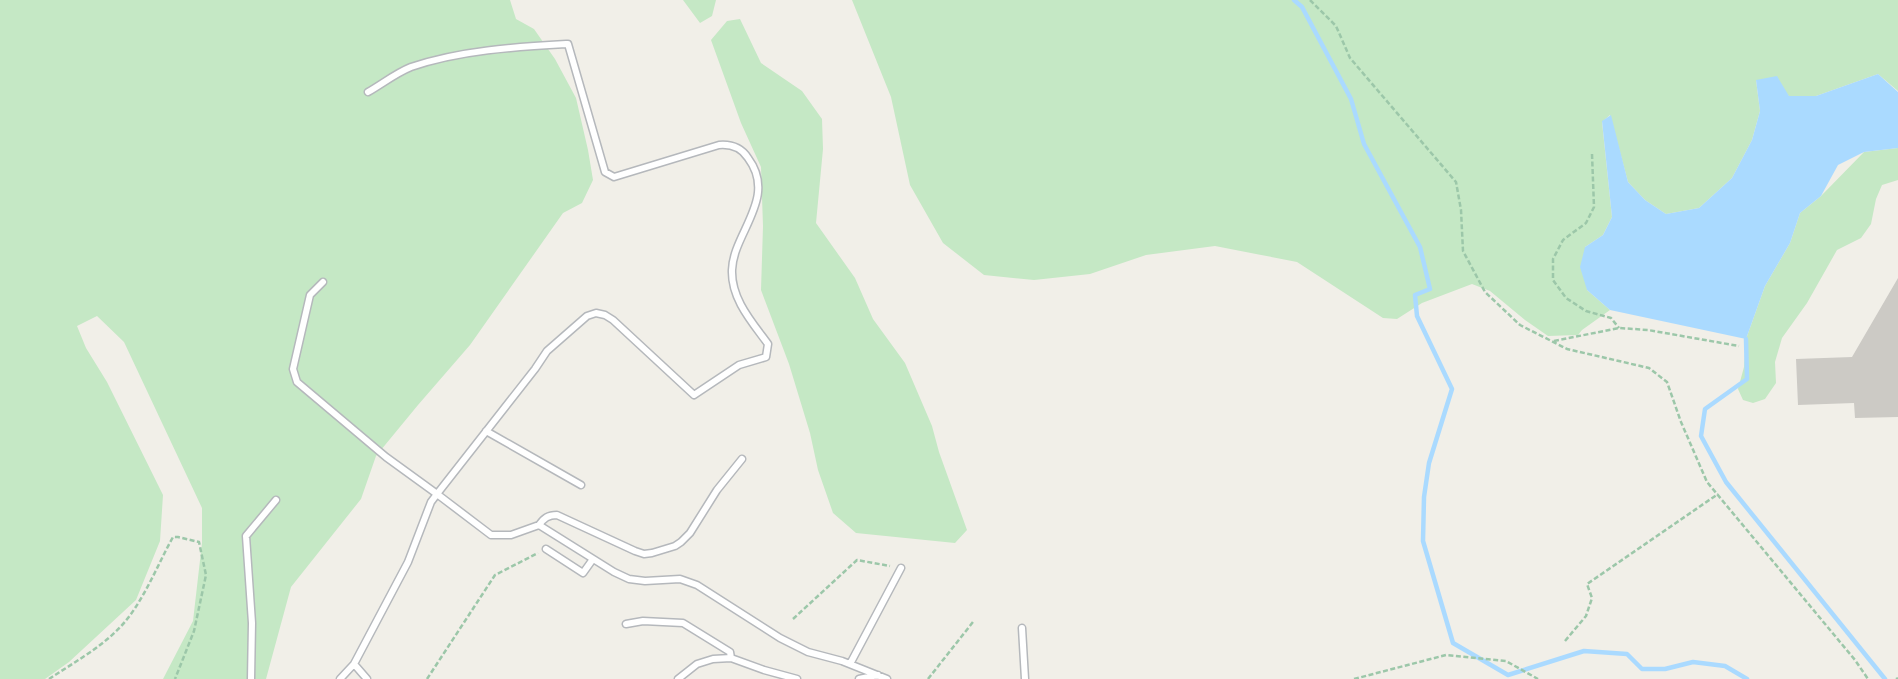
<svg xmlns="http://www.w3.org/2000/svg" width="1898" height="679" viewBox="0 0 1898 679" font-family="'Golos Text',sans-serif">
<rect width="100%" height="100%" fill="#f1efe8"/>
<path fill="#c5e8c5" d="M0,0H510L516,19L534,29L555,59L576,98L588,150L593,180L582,203L563,213L470,345L418,405L376,456L361,499L291,587L266,679H163L193,621L202,543V508L124,342L97,316L77,326L86,348L107,382L163,495L160,541L136,600L69,662L45,679H0Z
M683,0H716L712,16L700,23Z
M852,0H1898V91L1878,74L1816,96H1789L1756,80L1760,111L1752,140L1732,178L1699,208L1666,214L1645,200L1628,182L1610,115L1602,122L1612,217L1603,235L1585,247L1587,290L1610,310L1582,330L1578,335L1548,336L1525,320L1490,291L1472,284L1422,303L1397,319L1383,318L1297,262L1215,246L1146,255L1090,274L1034,280L984,275L943,243L910,185L891,97Z
M740,19L761,63L802,91L822,119L823,149L816,223L855,278L873,319L905,363L932,426L939,452L967,530L955,543L856,533L833,513L818,470L810,433L789,364L761,290L763,226L761,167L741,123L711,40L727,21Z
M1898,148V180L1882,185L1876,199L1871,224L1861,238L1837,250L1807,303L1782,338L1775,362L1776,383L1765,399L1753,403L1743,400L1738,389L1744,367L1746,339L1765,286L1790,243L1800,213L1821,196L1864,152Z"/>
<path fill="#aadaff" d="M1878,74L1898,92V148L1864,152L1838,165L1821,196L1800,213L1790,243L1765,286L1746,339L1610,310L1587,290L1580,267L1585,247L1603,235L1612,217L1602,121L1611,115L1628,182L1645,200L1666,214L1699,208L1732,178L1752,140L1760,111L1756,80L1777,76L1789,96H1816Z"/>
<g fill="none" stroke-linecap="round" stroke-linejoin="round">
<path stroke="#aadaff" stroke-width="4.5" d="M1294,0L1302,7L1351,99L1364,144L1420,247L1430,289L1415,295L1417,316L1452,389L1429,463L1424,497L1423,541L1453,643L1508,675L1584,651L1627,654L1642,669H1665L1693,662L1725,666L1747,679
M1746,339L1747,379L1705,409L1701,436L1726,482L1885,679"/>
</g>
<path fill="#cccac5" d="M1898,278V417L1855,418L1854,403L1798,405L1796,359L1852,357Z"/>
<g fill="none" stroke-linecap="round" stroke-linejoin="round">
<g stroke="#b5b8bc" stroke-width="9">
<path id="lane" d="M368,92C382,84 396,73 411,67C461,50 516,47 568,44L605,172L614,177L719,145C731,144 741,147 748,158C778,198 733,233 732,270C731,299 752,322 768,344L766,357L739,365L694,395L613,320L605,315L596,313L587,316L547,351L535,369L437,494L491,535H511L539,525L614,572L629,579L645,581L680,579L697,585L780,638L808,652L842,661L887,679
M323,282L310,295L293,369L297,382L386,457L437,494L431,502L408,562L354,664L367,679
M486,431L581,485
M539,525C544,518 548,515 557,515L635,551L644,554L652,553L675,546L681,542L690,533L717,490L742,459
M546,549L583,573L593,559
M626,624L643,621L683,623L730,652L731,658
M1022,628L1025,679
M850,664L901,568
M251,679L252,623L246,536L276,500
M340,679L354,664
M678,679L697,664L713,659L731,658L764,670L797,679
M859,679L878,675"/>
</g>
<path stroke="#9cc7a9" stroke-width="2.5" stroke-dasharray="5 2.5" stroke-linecap="butt" d="M1310,0L1336,26L1350,58L1456,182L1461,210L1463,251L1485,292L1520,325L1567,349L1649,368L1667,382L1681,422L1707,482L1855,660L1868,679
M1592,154L1594,207L1586,223L1563,240L1553,259V280L1566,298L1586,311L1611,318L1619,328
M1554,341L1619,328L1648,330L1739,346
M793,619L857,560L890,566
M1565,641L1586,616L1592,598L1587,584L1718,494
M49,679C76,661 108,644 128,618C147,593 158,564 173,537H178L199,542L206,575L194,631L175,679
M427,679L495,575L538,553
M928,679L973,622
M1354,679L1446,655L1506,661L1538,679
M1896,679L1898,678"/>
<use href="#lane" stroke="#fff" stroke-width="6"/>
</g>
</svg>
